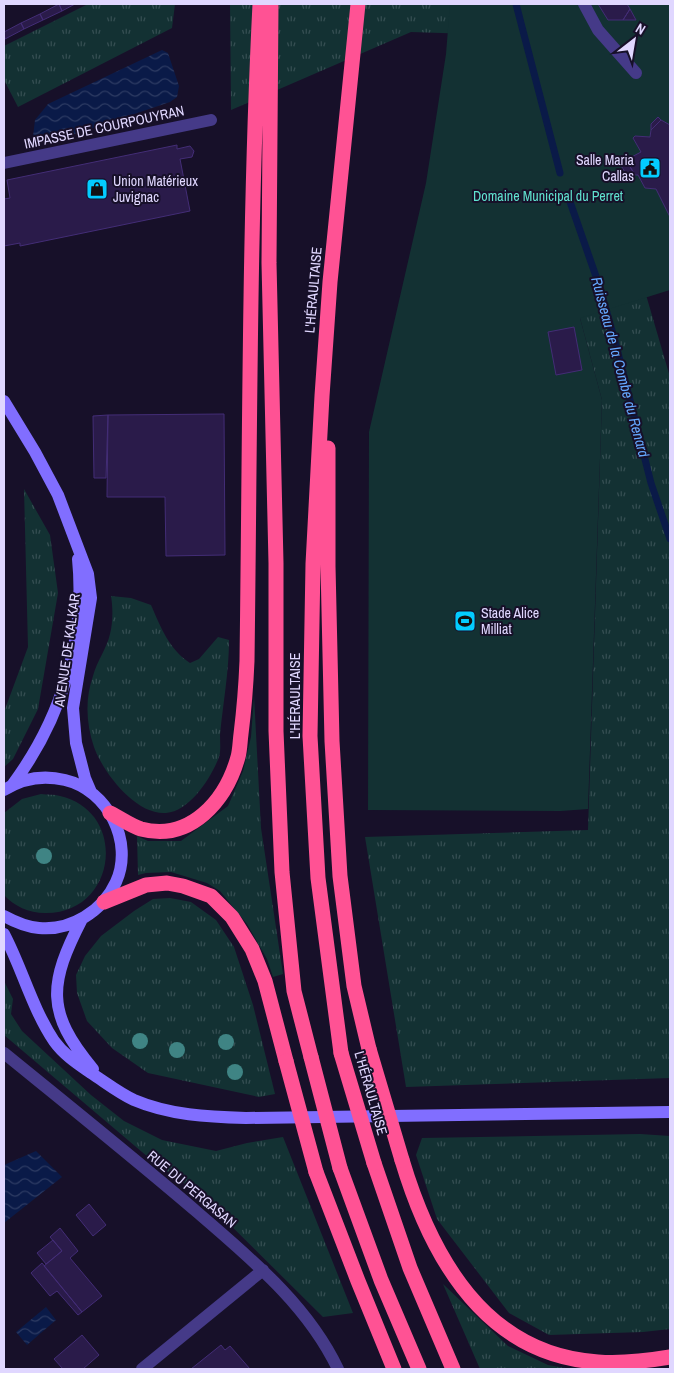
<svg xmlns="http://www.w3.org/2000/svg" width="674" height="1373" viewBox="0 0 674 1373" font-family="'Archivo Narrow',sans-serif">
<defs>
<pattern id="grass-tufts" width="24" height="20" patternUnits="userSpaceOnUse" patternTransform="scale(1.25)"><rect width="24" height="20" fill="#133133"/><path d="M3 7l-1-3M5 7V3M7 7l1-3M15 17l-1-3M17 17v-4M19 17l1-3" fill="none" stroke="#354e52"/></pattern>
<pattern id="water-waves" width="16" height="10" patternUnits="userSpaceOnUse" patternTransform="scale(1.25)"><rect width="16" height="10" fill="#0a1a48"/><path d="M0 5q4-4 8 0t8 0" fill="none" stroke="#2d3b63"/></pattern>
</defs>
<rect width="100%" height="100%" fill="#171029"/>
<path fill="url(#grass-tufts)" d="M88,4H175L172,28L18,107L4,80V46Z
M230,4H561L670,377V1078L406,1087L365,837L588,830L602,400L504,35L411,32L231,110Z
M24,489L50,535L58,593L38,709L13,759L4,767V712L28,647Z
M111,596L131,598L151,605C161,628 169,649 190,663L199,659L218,637L229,640C229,672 223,703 220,735C220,742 221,751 219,757C211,778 190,811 166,813C135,815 103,772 94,747C86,723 85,699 93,676C97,661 107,648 110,634C113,623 113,607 111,596Z
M254,696L261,828L283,974L273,977L267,959L247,924L220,891L207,883L171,872L146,873L138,875L137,836L148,841H181L228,806L243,771L251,737Z
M41,794C47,795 54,794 60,796C129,812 117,914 45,913C29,913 14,906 4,895V813L22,799Z
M170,898L191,902L216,920L234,947L253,1005L275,1094L259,1097L148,1073L112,1048L87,1021L77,993L76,975L85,956L101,936L134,911L153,899Z
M4,981L13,999L11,1014L22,1031L91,1095L124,1121L162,1140L216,1151L247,1143L283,1137L353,1313L323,1317L199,1194L155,1163L4,1035Z
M640,1134L670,1136V1329L643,1332L549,1335L509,1313L437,1219L416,1155L422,1138Z
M443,1284L508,1346L548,1365L571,1369H480Z"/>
<path fill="#133133" d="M450,4H670V290L580,318L602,400L588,809L561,811L368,810L369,432L426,183L446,54Z"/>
<path fill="url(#water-waves)" d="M162,50L168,53L179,86L177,97L170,102L69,136L32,145L35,120L48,104Z
M36,1151L62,1177L4,1223V1165Z
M46,1307L56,1320L27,1345L16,1332Z"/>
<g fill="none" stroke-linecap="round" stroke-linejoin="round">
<path stroke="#0a1a48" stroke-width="7" d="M516,4L560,173
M568,196L599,285L615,341L651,483L670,539"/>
</g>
<path fill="#2a1b4a" stroke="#432d76" d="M59,4L62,11L43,20L40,14Z
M59,4H75L62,11Z
M598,4H627L630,9L623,20H608Z
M630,9L636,20H623Z
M40,14L43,20L24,29L21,23Z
M21,23L24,29L5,39L4,32Z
M658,117L661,120L651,130V124Z
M661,120L670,125V217L656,189L645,188L638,175H635L626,160L641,152L633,138L635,136L650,137L651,130Z
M177,145V149L190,146L194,151L192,157L180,159L190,211L20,246V243L4,246V199L10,198L7,180Z
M626,160L635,175L628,177L620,164Z
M574,327L582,370L556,375L548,332Z
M224,414L225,555L166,556L165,497H107L108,415Z
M108,415L106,478H94L93,416Z
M89,1204L106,1225L93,1236L76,1215Z
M60,1228L78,1251L70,1258L102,1296L82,1312L44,1266L62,1251L50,1237Z
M53,1240L62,1251L46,1264L37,1253Z
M42,1263L82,1312L78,1315L57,1291L50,1296L31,1273Z
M82,1335L99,1355L83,1369H63L54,1359Z
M221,1345L225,1350L230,1346L250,1369H191Z"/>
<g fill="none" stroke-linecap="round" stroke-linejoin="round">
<path stroke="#453a88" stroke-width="12" d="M584,4L598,30L636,73
M4,163L211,120
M4,1053C69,1106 134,1158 197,1212C251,1259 307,1304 338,1369
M142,1369L263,1270"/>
<path stroke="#816eff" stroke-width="12" d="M4,401L35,452L58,495L88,574L91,598L73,708L76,743L85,778L91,792
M13,784C61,719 86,640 78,559
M4,790C23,778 44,775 65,780C108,790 134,842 116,882C103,911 71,931 39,928C27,927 15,922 4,916
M82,919C49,983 45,1012 93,1069
M4,934C22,968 32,1008 54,1041C64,1055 78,1064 91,1073C105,1082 119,1093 134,1100C169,1115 208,1117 246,1118L670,1112"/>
<path stroke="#ff5294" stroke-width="15" d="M271,4L269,263L276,563V731L282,872L294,991L311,1057
M328,448V566L332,741L340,876L354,986L369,1049
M110,813C120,818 131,826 141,829C191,842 226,800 238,757C240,750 240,741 241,734C244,710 246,685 247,661C250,442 249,222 260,4
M104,902L146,885L167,883L183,886L211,896L232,917L252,949L265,981L286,1061
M341,1053L318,878L310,736L313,564L322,396L330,282L358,4
M402,1160C431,1257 485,1355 598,1362C623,1364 646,1361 670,1357
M374,1163L410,1268L453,1369
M340,1168L381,1280L419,1369
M316,1172L358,1281L394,1369"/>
<path stroke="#ff5294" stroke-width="15" d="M369,1049L402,1160
M341,1053L374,1163
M311,1057L340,1168
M286,1061L316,1172"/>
</g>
<g fill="#3f8484">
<circle cx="44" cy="856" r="8"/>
<circle cx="140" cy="1041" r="8"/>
<circle cx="226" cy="1042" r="8"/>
<circle cx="177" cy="1050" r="8"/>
<circle cx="235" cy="1072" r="8"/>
</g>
<defs>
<g id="civic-square" transform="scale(1.125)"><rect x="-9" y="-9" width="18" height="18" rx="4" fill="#03ccff" stroke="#171029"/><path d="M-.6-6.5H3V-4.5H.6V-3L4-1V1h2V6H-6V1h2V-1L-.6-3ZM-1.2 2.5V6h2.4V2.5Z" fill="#111"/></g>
<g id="shop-square" transform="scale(1.125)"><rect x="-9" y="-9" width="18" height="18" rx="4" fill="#03ccff" stroke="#171029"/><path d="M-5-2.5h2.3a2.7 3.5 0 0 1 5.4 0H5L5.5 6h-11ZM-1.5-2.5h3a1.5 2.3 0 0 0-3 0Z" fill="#111"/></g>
<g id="stadium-square" transform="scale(1.125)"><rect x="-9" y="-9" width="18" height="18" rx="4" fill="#03ccff" stroke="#171029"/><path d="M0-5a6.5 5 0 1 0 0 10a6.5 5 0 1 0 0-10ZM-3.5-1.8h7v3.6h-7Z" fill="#111"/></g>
</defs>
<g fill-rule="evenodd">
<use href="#civic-square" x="650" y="168"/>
<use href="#shop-square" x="97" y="189"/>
<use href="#stadium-square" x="465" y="621"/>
</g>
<g text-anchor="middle" stroke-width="4" stroke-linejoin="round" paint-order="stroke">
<g font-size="14" fill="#e0d7ff" stroke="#171029">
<text transform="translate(104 127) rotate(-12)" y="5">IMPASSE DE COURPOUYRAN</text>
<text transform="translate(313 290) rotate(-85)" y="5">L'HÉRAULTAISE</text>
<text transform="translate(67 650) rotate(-82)" y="5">AVENUE DE KALKAR</text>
<text transform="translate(295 696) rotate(-90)" y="5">L'HÉRAULTAISE</text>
<text transform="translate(371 1093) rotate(74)" y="5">L'HÉRAULTAISE</text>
<text transform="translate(192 1189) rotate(40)" y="5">RUE DU PERGASAN</text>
</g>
<g font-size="14" fill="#e0d7ff" stroke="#171029" text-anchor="start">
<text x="634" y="165" text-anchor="end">Salle Maria<tspan x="634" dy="16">Callas</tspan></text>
<text x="113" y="186">Union Matérieux<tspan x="113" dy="16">Juvignac</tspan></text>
<text x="481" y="618">Stade Alice<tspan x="481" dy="16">Milliat</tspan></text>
</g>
<g font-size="14" fill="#60e2cf" stroke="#171029">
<text x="548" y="201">Domaine Municipal du Perret</text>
</g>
<g font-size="15" font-style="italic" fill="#65a8ff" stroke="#171029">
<text transform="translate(620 367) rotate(75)" y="5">Ruisseau de la Combe du Renard</text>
</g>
</g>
<rect width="674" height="1373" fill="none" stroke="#e0d7ff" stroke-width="10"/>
<g transform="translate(634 40) rotate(31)" stroke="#171029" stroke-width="4" paint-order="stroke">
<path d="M0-4L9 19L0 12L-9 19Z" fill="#e0d7ff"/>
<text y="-8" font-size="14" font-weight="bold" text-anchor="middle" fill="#e0d7ff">N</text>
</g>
</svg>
